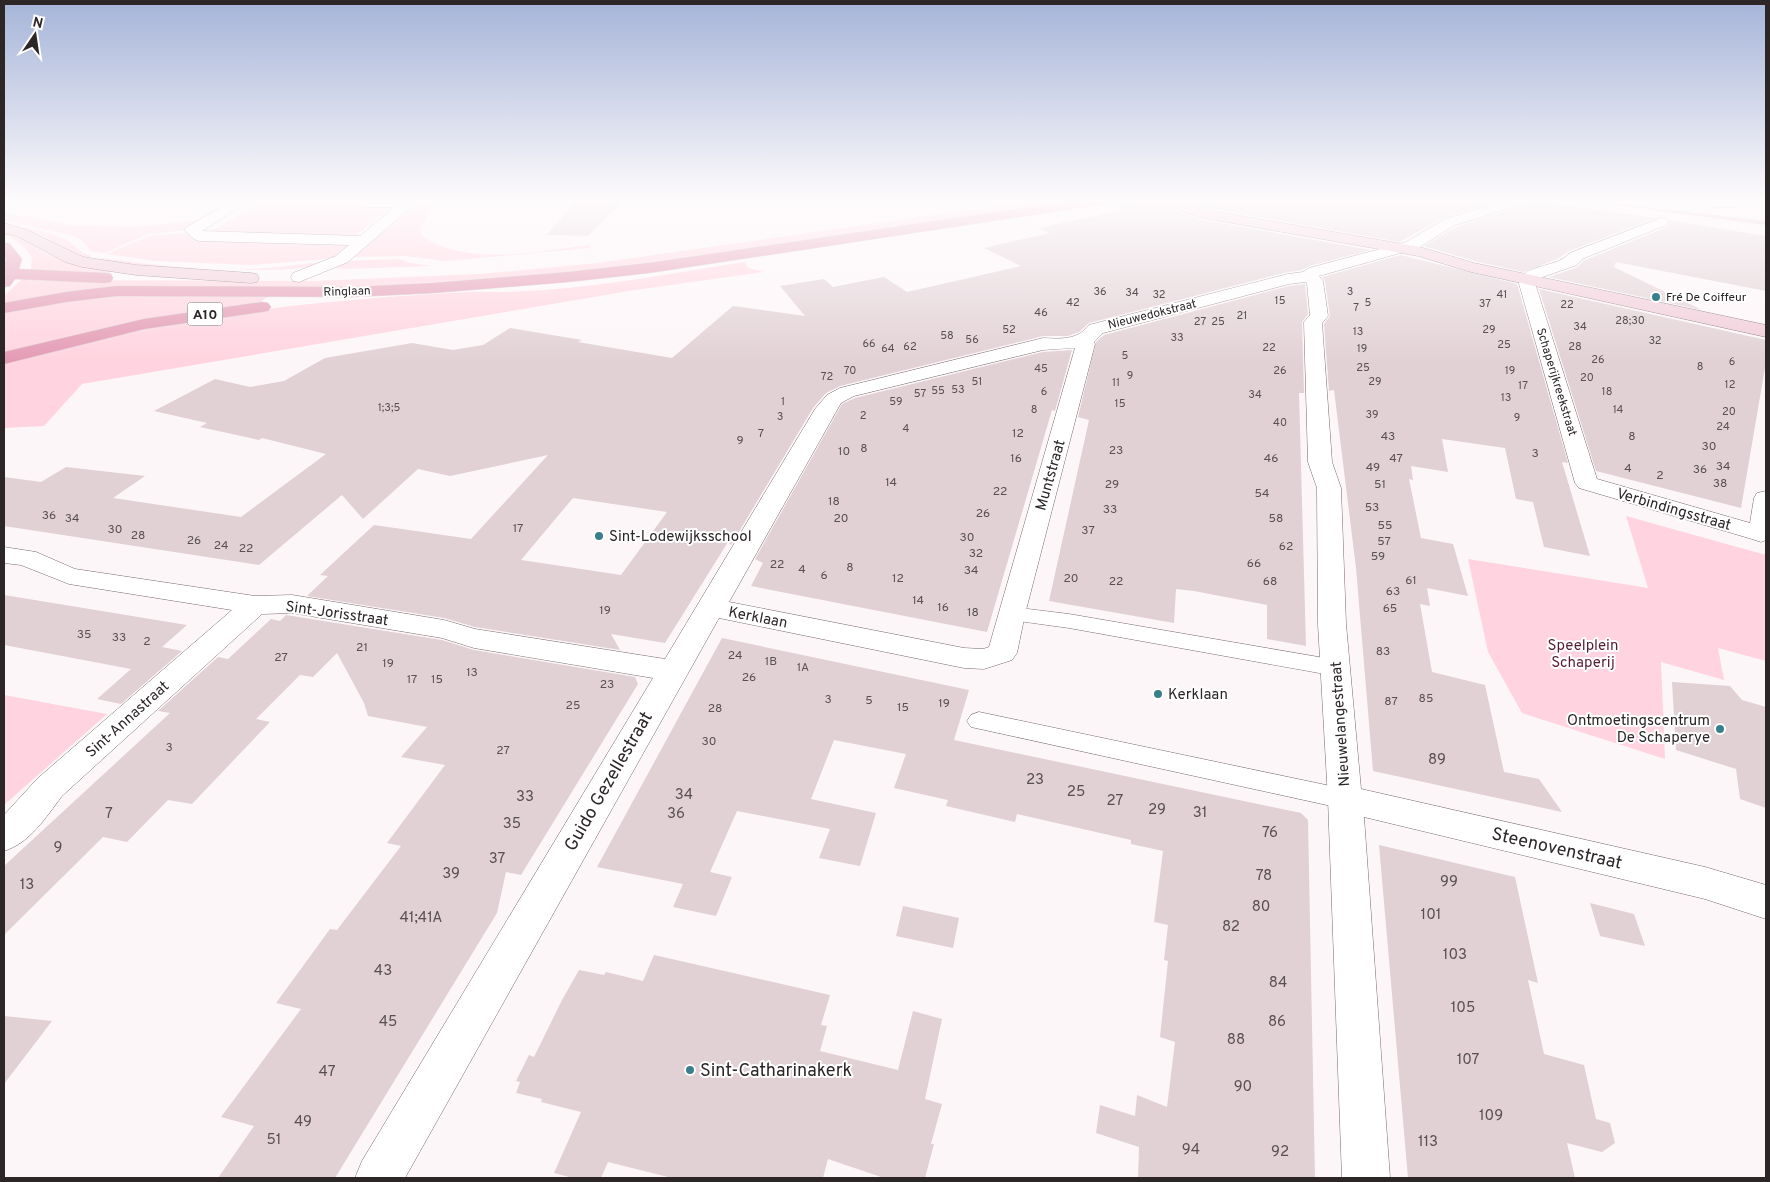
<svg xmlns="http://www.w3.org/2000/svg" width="1770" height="1182" viewBox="0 0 1770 1182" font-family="Overpass,sans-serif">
<rect width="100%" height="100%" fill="#fdf6f8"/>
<path fill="#ffd3df" d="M252,200H343L352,205L393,206L347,242L351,245L338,258L251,265L156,261L107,254L149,236L208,231L217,228L256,206L245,205Z
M421,200H437L420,228L423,237C472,267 537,251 591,245L590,248L445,261L406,256L352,257L379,231H385Z
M1038,200H1078L622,267L529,276L360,287L260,289L132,286L95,289L4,305V296L21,280L315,281L480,274L598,263Z
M4,213L71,225L130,227L204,220L192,230L148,234L105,253L91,251L81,240L74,236L4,220Z
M4,224C23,228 45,230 62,238C75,243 78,253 92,256L88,259L69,253L43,236Z
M4,232C25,238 31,246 49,255C69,265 91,268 113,271L108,273C83,273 56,275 31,269L32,257C24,246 17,239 4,235Z
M103,258C157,266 213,272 268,268C290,266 311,263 333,261C300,272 265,270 231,269C185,269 142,266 97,261Z
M399,259L410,263L432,266L343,269L330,267L344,261Z
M745,262L748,268L764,272L635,290L82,384L44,426L4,428V362C154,318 311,300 467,292C482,291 497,293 512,292C590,289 668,274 745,262Z
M127,293L268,296L260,303L43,344L4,355V312L22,307Z
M1626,516L1766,555V661L1718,648L1724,680L1661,662L1665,759L1522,713L1488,652L1468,559L1648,588Z
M4,695L107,714L4,805Z"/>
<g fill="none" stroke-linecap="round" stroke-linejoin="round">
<path fill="#e2b3c0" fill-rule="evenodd" d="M1577,200H1590L1766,221V225Z"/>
</g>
<path fill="#e1d0d4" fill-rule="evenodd" d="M577,200H625L588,236L546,235Z
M1114,200H1157L1160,205L1198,219L1371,250L1309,266L1302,270L1288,272L1089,323L1079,332L1068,336H1043L840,386L826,393L813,408L731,545L728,542L665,643L611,634L620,650L475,627L444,618L307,596L328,576L320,575L374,525L471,539L548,455L450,476L418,469L363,519L342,495L259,565L4,526V477L41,482L66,467L145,476L113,498L241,517L326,454L262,438L259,440L200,427L207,423L154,411L215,379L250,387L284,381L325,358L412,343L453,350L483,345L510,328L582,340L578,342L672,358L733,306L805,316L780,286L824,279L833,287L884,277L907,292L1021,266L984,248L1050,233L1039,228L1125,210L1110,203ZM573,498L667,512L621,575L521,560Z
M1183,200H1502L1444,217L1400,242L1202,207Z
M1531,201L1656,218L1569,251L1557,259L1524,272L1474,261L1424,246L1456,227L1528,205Z
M1669,220L1766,236V291L1616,262L1614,267L1702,310L1549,277L1578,267L1583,261L1667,227L1670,223Z
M1401,255L1517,284L1568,463L1562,462L1590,556L1544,547L1533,502L1516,499L1505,448L1442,439L1448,472L1411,466L1413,480L1409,479L1421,538L1453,544L1468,596L1427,588L1430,606L1420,604L1432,672L1485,685L1504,772L1539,779L1562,812L1373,771L1356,568L1334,390L1329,391L1324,324L1330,316L1325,281L1322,277Z
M1305,284L1308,314L1302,322L1304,393H1299L1306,646L1267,639V605L1194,591L1176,589L1174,623L1049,601L1089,420L1078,417L1096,342L1104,335L1289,286Z
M1539,289L1766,340V362L1741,508L1596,471Z
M1072,350L1055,411L1052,410L987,632L751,586L763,563L755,559L842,404L855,398L1043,352Z
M4,595L187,625L162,647L182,651L121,704L97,699L131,669L4,645Z
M286,615L442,640L474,650L635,677L638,684L521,875L506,872L497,913L335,1178H218L254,1126L221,1117L301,1009L276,1003L330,929L337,930L401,846L387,843L445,765L401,757L427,727L368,716L364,703L337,653L313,677L300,675L256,719L270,722L192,804L168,800L127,842L103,837L4,935V866L170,713L158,711L218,657L228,659L271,619L280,621Z
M722,638L969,690L954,740L1301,813L1308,820L1315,1178H1138L1139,1147L1096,1133L1100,1105L1135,1116L1137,1095L1167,1107L1175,1042L1160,1037L1168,961L1164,960L1168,925L1154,922L1163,851L1131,844V840L1017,814L1015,822L946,806L948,800L894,788L906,754L834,740L811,799L876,813L860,866L819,858L830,829L737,811L710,872L732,877L716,916L673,907L683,884L597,867Z
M1672,682L1730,686L1742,700L1766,707V808L1740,799L1736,769L1676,750Z
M1379,845L1515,877L1538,983L1528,980L1544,1054L1584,1065L1596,1119L1610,1123L1615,1143L1602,1152L1567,1143L1575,1178H1408Z
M1590,903L1634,914L1645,946L1600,936Z
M903,906L959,918L953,948L896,936Z
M654,955L830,995L821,1025L827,1026L820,1051L898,1070L913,1011L942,1019L925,1099L942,1104L931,1144H934L925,1178H884L828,1159L823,1178H672L608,1162L601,1178H573L554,1173L581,1112L541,1102L542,1099L516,1093L520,1082L516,1081L529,1055L534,1057L562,1000L579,970L604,975L606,972L643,981Z
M4,1016L52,1021L4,1084Z"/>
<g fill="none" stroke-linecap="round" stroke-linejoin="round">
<g stroke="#78696d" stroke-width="1">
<path id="service" d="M1011,607L1069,614L1336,660L1344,663L1347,668L1344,673L1336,676L1069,628L1004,619L1001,614L1004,609Z
M979,712L1345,789L1354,792L1358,799L1354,806L1345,809L971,727L967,721L971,715Z"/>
</g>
<g stroke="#78696d" stroke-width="1">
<path id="minor" d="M233,200H250L202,231L360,236L395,207H368L350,203L348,200H419L348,262L299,282L293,281L291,277L293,273L336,256L349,245L199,241L194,239L184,230L187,227Z
M1508,200H1529L1527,203L1455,225L1418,248L1319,276L1323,281L1328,316L1322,323L1332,462L1341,488L1346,624L1361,789L1705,867L1766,885V919L1705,899L1364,817L1390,1178H1342L1328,799L1318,624L1317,488L1308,462L1304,322L1310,315L1307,283L1305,282L1289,284L1103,333L1094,342L1095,344L1025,614L1017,653L1012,660L984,669L964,668L719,618L405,1178H355L362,1161L653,678L474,648L442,638L292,613L262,614L62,796C46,817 30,843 4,851V815L38,778L232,610L69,584L21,565L4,563V547L36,552L75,569L255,596L292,595L444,620L475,629L665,659L815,409L827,395L840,388L1043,338C1061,339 1078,340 1089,325L1288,274L1303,272L1309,268L1406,242L1445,219ZM1075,348L989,647L983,649L964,648L729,602L841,403L854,396L1043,350Z
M1685,200H1748C1745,204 1742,205 1738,207C1729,209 1690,206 1685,200Z
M1661,218L1666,219L1668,222L1666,225L1582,259L1577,265L1534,280L1597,479L1750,523L1754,498L1757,493L1766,491V540L1761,542L1752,539L1579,488L1575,483L1518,280C1530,263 1557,268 1570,253Z"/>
</g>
<g stroke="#78696d" stroke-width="1">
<path id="secondary" d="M1159,200H1178L1201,209L1420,247L1474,263L1766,325V337L1471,272L1418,256L1198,217L1161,203Z
M4,223L27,230L83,257L136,265L251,273L257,274L259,278L257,282L251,283L136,275L82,267L65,262L17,236L4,233Z"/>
</g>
<g stroke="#d5d4d4" stroke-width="1">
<path id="primary" d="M1078,200H1112L1105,204L649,273L568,282L433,293L353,297L116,296L66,302L4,313V303L66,292L116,286L353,287L433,283L568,272L649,263Z
M4,242L10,244L22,259L19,269L105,273L111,274L113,278L111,282L105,283L15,279L10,286L4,287V267L6,259L4,257Z
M262,302L268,303L271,307L268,311L144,329L4,364V352L144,319Z"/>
</g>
<use href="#service" fill="#fff" fill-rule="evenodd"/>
<use href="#minor" fill="#fff" fill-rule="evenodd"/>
<use href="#secondary" fill="#f1ccd9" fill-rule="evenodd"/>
<use href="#primary" fill="#e399b3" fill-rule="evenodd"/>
</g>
<linearGradient id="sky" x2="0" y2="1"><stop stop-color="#a5b4d8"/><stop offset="0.55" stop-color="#fefbfc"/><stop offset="1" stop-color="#fefbfc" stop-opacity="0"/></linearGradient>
<rect width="1770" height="365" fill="url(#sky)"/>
<g fill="#397f8b" stroke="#fff" stroke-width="2">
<circle cx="1656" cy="297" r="5"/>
<circle cx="599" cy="536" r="5"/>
<circle cx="1158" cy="694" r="5"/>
<circle cx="1720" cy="729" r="5"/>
<circle cx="690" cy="1070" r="5"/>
</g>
<g text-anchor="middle" stroke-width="4" stroke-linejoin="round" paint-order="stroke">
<g font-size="11" fill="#595052">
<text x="1100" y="295">36</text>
<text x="1350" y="295">3</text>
<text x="1132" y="296">34</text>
<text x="1159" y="298">32</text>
<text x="1502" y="298">41</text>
<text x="1280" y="304">15</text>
<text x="1073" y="306">42</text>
<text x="1368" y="306">5</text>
<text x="1485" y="307">37</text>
<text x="1567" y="308">22</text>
<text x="1356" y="311">7</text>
<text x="1041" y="316">46</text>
<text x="1242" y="319">21</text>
<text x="1630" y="324">28;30</text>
<text x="1200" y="325">27</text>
<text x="1218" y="325">25</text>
<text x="1580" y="330">34</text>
<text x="1009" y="333">52</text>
<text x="1489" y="333">29</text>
<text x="1358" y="335">13</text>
<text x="947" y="339">58</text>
<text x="1177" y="341">33</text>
<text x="972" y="343">56</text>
<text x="1655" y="344">32</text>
<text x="869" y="347">66</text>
<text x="1504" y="348">25</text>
<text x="910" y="350">62</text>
<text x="1575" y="350">28</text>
<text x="1269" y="351">22</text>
<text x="888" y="352">64</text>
<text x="1362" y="352">19</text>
<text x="1125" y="359">5</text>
<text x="1598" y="363">26</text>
<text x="1732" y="365">6</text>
<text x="1700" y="370">8</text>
<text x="1363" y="371">25</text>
<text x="1041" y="372">45</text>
<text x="850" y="374">70</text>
<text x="1280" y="374">26</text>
<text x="1510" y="374">19</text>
<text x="1130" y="379">9</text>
<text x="827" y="380">72</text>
<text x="1587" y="381">20</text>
<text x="977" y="385">51</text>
<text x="1375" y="385">29</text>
<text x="1116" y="386">11</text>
<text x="1730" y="388">12</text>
<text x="1523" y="389">17</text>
<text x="958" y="393">53</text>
<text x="938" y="394">55</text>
<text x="1044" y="395">6</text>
<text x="1607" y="395">18</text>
<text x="920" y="397">57</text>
<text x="1255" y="398">34</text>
<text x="1506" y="401">13</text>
<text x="783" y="405">1</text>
<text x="896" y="405">59</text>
<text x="1120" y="407">15</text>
<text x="389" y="411">1;3;5</text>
<text x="1034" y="413">8</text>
<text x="1618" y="413">14</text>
<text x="1729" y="415">20</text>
<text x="1372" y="418">39</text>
<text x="863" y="419">2</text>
<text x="780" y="420">3</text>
<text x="1517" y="421">9</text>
<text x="1280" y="426">40</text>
<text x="1723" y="430">24</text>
<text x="906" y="432">4</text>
</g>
<g font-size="12" fill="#2c2627" stroke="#fff">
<text transform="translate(347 291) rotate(-2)" y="4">Ringlaan</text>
<text transform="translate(1152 314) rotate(-14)" y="4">Nieuwedokstraat</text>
<text transform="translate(1557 382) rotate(73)" y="4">Schaperijkreekstraat</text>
</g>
<g font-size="12" fill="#2c2627" stroke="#fff" text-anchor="start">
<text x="1666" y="301">Fré De Coiffeur</text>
</g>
<g font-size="12" fill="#595052">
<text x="761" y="437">7</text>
<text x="1018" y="437">12</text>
<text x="1388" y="440">43</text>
<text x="1632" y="440">8</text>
<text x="740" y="444">9</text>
<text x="1709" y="450">30</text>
<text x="864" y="452">8</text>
<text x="1116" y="454">23</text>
<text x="844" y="455">10</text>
<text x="1535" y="457">3</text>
<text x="1016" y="462">16</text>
<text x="1271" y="462">46</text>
<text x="1396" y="462">47</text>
<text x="1723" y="470">34</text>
<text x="1373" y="471">49</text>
<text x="1628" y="472">4</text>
<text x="1700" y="473">36</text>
<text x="1660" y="479">2</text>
<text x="891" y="486">14</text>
<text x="1720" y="487">38</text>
<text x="1112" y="488">29</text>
<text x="1380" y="488">51</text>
<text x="1000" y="495">22</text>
<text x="1262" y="497">54</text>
<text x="834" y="505">18</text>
<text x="1372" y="511">53</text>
<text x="1110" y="513">33</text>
<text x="983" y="517">26</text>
<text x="49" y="519">36</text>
<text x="72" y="522">34</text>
<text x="841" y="522">20</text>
<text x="1276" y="522">58</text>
<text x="1385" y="529">55</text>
<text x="518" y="532">17</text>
<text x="115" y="533">30</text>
<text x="1088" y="534">37</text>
<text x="138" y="539">28</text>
<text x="967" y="541">30</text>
<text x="194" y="544">26</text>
<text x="1384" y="545">57</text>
<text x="221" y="549">24</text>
<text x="1286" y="550">62</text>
<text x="246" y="552">22</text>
<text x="976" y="557">32</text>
<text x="1378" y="560">59</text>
<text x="1254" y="567">66</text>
<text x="777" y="568">22</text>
<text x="850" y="571">8</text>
<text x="802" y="573">4</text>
<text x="971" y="574">34</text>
<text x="824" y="579">6</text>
<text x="898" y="582">12</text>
<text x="1071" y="582">20</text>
<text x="1411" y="584">61</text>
<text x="1116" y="585">22</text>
<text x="1270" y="585">68</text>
<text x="1393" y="595">63</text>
<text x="918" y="604">14</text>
<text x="943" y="611">16</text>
<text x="1390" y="612">65</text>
<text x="605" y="614">19</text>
<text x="973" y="616">18</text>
<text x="84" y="638">35</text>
<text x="119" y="641">33</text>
<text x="147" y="645">2</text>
<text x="362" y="651">21</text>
<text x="1383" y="655">83</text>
<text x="735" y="659">24</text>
<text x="281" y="661">27</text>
<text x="771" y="665">1B</text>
<text x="388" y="667">19</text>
<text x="803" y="671">1A</text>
<text x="472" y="676">13</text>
<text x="749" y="681">26</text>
<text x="412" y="683">17</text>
<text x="437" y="683">15</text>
<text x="607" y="688">23</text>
<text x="1426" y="702">85</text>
<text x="828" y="703">3</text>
<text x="869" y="704">5</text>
<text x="1391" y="705">87</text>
<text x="944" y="707">19</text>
<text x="573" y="709">25</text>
<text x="903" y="711">15</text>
<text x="715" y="712">28</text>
<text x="709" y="745">30</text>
<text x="169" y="751">3</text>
<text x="503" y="754">27</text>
</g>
<rect fill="#fff" stroke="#6b6768" stroke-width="1" x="187.5" y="302.5" width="35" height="23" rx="4"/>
<g font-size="14" font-weight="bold" fill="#2c2627">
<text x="205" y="319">A10</text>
</g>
<g font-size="15" fill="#2c2627" stroke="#fff">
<text transform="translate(1050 475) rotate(-74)" y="5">Muntstraat</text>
<text transform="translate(1674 509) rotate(16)" y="5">Verbindingsstraat</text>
<text transform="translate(337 613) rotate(8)" y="5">Sint-Jorisstraat</text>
<text transform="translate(758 617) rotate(11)" y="5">Kerklaan</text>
<text transform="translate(127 719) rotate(-42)" y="5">Sint-Annastraat</text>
<text transform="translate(1340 724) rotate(-94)" y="5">Nieuwelangestraat</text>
</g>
<g font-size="15" fill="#2c2627" stroke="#fff" text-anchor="start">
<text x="609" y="541">Sint-Lodewijksschool</text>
<text x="1168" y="699">Kerklaan</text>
<text x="1710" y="725" text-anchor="end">Ontmoetingscentrum<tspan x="1710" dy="17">De Schaperye</tspan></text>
</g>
<g font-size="15" fill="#571e33" stroke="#fff">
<text x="1583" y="650">Speelplein<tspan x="1583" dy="17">Schaperij</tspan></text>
</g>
<g font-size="15" fill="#595052">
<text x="1437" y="764">89</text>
<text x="1035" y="784">23</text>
<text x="1076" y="796">25</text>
<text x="684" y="799">34</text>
<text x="525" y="801">33</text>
<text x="1115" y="805">27</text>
<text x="1157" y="814">29</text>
<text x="1200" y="817">31</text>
<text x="109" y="818">7</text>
<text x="676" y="818">36</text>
<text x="512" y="828">35</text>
<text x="1270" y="837">76</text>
<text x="58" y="852">9</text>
<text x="497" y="863">37</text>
<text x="451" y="878">39</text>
<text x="1264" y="880">78</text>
<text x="1449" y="886">99</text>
<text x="27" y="889">13</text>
<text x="1261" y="911">80</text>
<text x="1431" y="919">101</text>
<text x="421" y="922">41;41A</text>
<text x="1231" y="931">82</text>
<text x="1455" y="959">103</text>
<text x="383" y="975">43</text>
<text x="1278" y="987">84</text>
<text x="1463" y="1012">105</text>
<text x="388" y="1026">45</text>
<text x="1277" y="1026">86</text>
<text x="1236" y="1044">88</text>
<text x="1468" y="1064">107</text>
<text x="327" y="1076">47</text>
<text x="1243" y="1091">90</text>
<text x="1491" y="1120">109</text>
<text x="303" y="1126">49</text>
<text x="274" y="1144">51</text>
<text x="1428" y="1146">113</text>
<text x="1191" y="1154">94</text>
<text x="1280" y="1156">92</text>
</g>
<g font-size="18" fill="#2c2627" stroke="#fff">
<text transform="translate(608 781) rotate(-60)" y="6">Guido Gezellestraat</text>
<text transform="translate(1557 848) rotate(13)" y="6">Steenovenstraat</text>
</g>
<g font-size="18" fill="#2c2627" stroke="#fff" text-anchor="start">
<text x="700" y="1076">Sint-Catharinakerk</text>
</g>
</g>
<rect width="1770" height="1182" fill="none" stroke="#2c2627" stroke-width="10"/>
<g transform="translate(35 35) rotate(13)" stroke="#ffffff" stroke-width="4" paint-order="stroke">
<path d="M0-4L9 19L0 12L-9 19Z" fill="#2c2627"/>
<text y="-8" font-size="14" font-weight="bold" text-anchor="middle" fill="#2c2627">N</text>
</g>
</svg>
